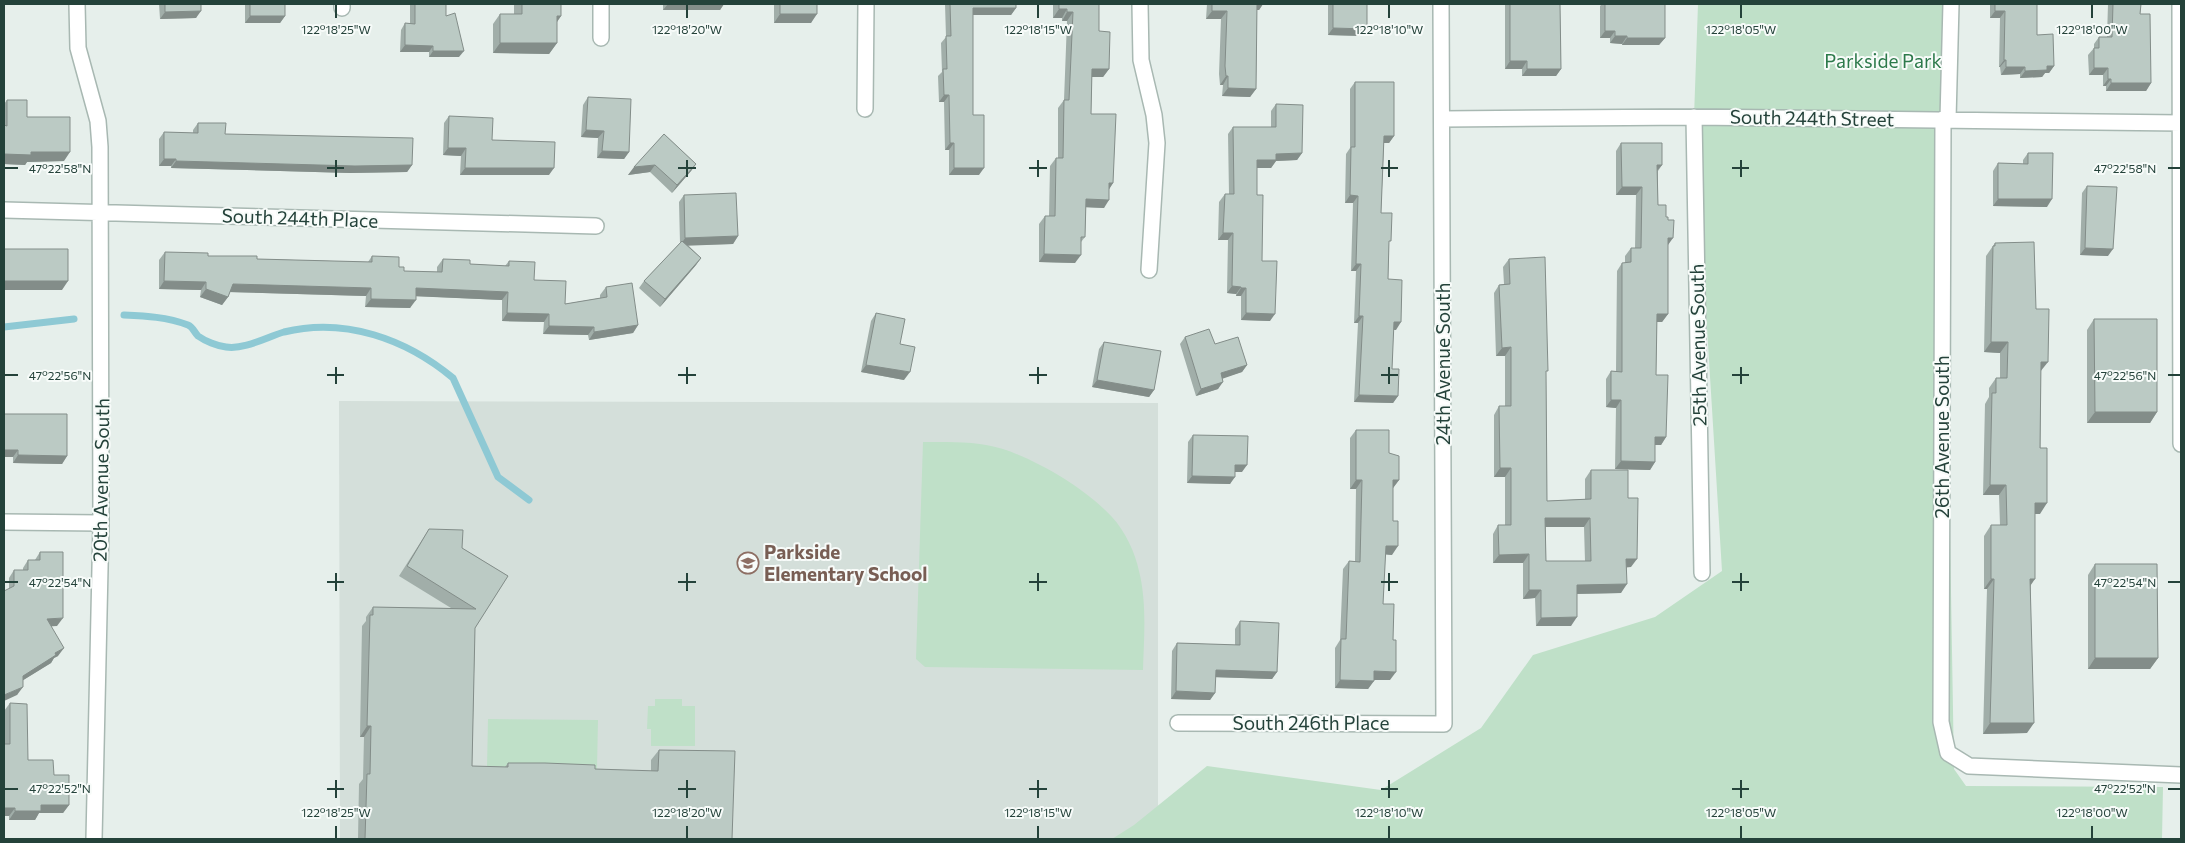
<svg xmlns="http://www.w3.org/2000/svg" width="2185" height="843" viewBox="0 0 2185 843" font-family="Commissioner,sans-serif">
<rect width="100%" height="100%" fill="#e6efeb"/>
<path fill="#d4dfda" d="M339,401L1158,403V839H340Z"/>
<path fill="#bfe0c8" d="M1698,4H1946L1943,119L1954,769L1966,786L2163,787L2162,839H1112L1134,825L1207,766L1381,790L1481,728L1533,655L1655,617L1722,571L1694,117Z
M923,442C949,442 978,441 1003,449C1039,461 1086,489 1112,517C1125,531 1135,552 1139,571C1147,603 1144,637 1143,670L925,667L916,659Z
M655,699H682V706H695V746H651V729H647L648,706H655Z
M488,719L598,720L597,769L487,768Z"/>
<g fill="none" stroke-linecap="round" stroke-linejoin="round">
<path stroke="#8ec9d4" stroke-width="7" d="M124,315C146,316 167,317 188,325C193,327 194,332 198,336C205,341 217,346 226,347C244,350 267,337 284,332C345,317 406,339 453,378L498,477L529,500
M4,327L74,319"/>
<g stroke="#a8b8b2" stroke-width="18">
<path id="minor" d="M77,4L78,48L98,121L100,147L101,523L94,839
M342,4V8
M1140,4L1141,60L1154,115L1157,143L1149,270
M2180,4L2181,444
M601,38V4
M865,109L866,4
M1694,117L1702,573
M1443,119L1694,117L2181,123
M1943,119L1941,722L1948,753L1969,766L2181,775
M1948,119L1951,4
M4,210L596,226
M4,522L101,523
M1178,723L1444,724L1441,4"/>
</g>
<use href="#minor" stroke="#fff" stroke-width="15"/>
</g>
<path fill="#a1aea9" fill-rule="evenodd" d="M159,4H201L196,18L160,19Z
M245,4H285V16L280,23H245Z
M410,4H446V16L459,57H429V52H400L401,30L405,23H410Z
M514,4H561V16L557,22V43L549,54L493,53V24L500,14H514Z
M663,4H724L720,10H663Z
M774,4H817L811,23H774Z
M945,4H1016V8L1011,15H973V115L979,175H949V150H945L944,102H939L938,76L942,72L941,43L946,37Z
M1053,4H1099V31L1109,69L1103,77H1092L1091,114L1113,183L1109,189L1104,208L1086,207L1085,237L1081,242L1075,263L1039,262V224L1045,216H1049L1050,166L1056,158H1058V108L1064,100L1067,21H1062V18H1053Z
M1207,4H1263L1259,10H1257L1256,89L1250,97L1222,96L1223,85H1220L1219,74L1221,19H1206Z
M1328,4H1367L1362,36L1328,35Z
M1505,4H1560L1561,69L1556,76H1522V69H1505Z
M1602,4H1665V38L1659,45H1622V44L1610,43V38H1600V6Z
M1990,4H2037V35L2054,66L2049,73H2045L2042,77L2020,78V74L2001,75L2000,67H1999L2000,18H1990Z
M2108,4H2141L2140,14L2151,83L2146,91H2106V86H2103V75H2089L2088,55L2094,48V44L2099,37H2107Z
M1355,82L1394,136L1389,143H1384L1381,213L1389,245L1388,279L1396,330H1393L1392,369L1398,396L1393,403L1354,402L1358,323H1354L1356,271H1351L1353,203H1345L1346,154L1350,148V89Z
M588,97L629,152L624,159L597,158L598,138L581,137L583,105Z
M7,100L27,117L64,161L27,162L25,165L4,164V104Z
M1276,104L1302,153L1297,160L1276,161L1271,168H1257V195L1262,261L1270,321L1241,320V296H1236V294L1227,293L1228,240H1218L1219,202L1225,194H1229L1228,134L1233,127H1271V111Z
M449,116L492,140L549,175H460L461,156L443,155L444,123Z
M198,123L225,134L412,165L407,172L350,173L171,168V166H159V139L164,132L193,133V130Z
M664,134L696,164L691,171L672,193L650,172L628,175Z
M1621,143L1662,165L1658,171V205L1666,217L1668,245V314L1662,322H1657L1656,375L1666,437L1661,445H1655V462L1650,470L1615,469L1616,408L1606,407V379L1611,371H1616L1617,271L1622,263H1625V256L1631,248H1635L1636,195H1616V151Z
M2028,153L2047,207L1993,206V171L1998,163L2023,164V160Z
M2087,186L2108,256L2080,255L2082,193Z
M684,195L738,236L733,244L688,245L701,258L696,265L660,307L639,288L644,281L680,243L679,202Z
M1995,243L2036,309L2041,371L2040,514H2035L2031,585L2027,733L1983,734L1987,589H1984V536L1991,525H2000L1999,495H1983L1985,404L1989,397V388L1996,378H2000V353L1984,352L1986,256Z
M165,252L208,256L257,259L368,262L372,256L399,267L404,271L437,272V267L443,259L470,264L505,266L509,261L565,304L600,298V295L606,287L638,325L633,333L589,340L588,335L543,334L544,322L502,321V300L416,296L410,308L365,307L366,296L230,292L228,297L222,305L200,297L201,290L159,289V260Z
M1509,259L1546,373L1547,501L1585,499V479L1591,470L1628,498L1631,567H1627L1621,593L1577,594L1571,626H1536L1535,598L1523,599V563H1493V534L1498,525H1505V477H1494V415L1499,406H1505V356H1496L1494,293L1499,285L1504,284L1503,267ZM1546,527H1584L1585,561H1546Z
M876,313L900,344L904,380L861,372L871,321Z
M2094,319L2157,412L2150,423H2087V330Z
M1185,337L1215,344L1247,365L1242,372L1222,378L1218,389L1196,396L1180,344Z
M1104,342L1154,390L1149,397L1092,387L1099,349Z
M4,414L67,456L62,464L13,463V457H4Z
M1356,430L1389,453L1399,480L1393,488L1392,555L1385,554L1383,604L1390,680H1374L1368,689L1335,688V648L1340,640L1343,569L1349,561H1355L1356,489H1350V438Z
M1193,435L1242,472H1235L1230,484L1187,483L1188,442Z
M429,529L462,548L508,576L475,628L472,766L505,767L508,763L595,769L651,771V760L659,750L732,839H358L359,784L363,779L364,737H360L362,626L366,621V617L373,607L451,608L399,576Z
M40,552L57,626H51L58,656L54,658L51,663L23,680L17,695L9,589V578L14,570H23V568L28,560H35Z
M2095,564L2158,658L2150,669H2088V575Z
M1240,621L1277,672L1272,679L1215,677V693L1210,700L1171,699L1172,651L1177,643L1235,645V629Z
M10,703L28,760L54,775L69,805L63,813H39L35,820H9V816H4V711Z"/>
<path fill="#838d89" d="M4,4H44L4,5Z
M668,4H724L720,10H663Z
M1255,4H1263L1259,10H1251Z
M973,8H1016L1011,15H968Z
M1059,9H1067L1062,18H1053Z
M201,11L196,18L160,19L165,12Z
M1212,11H1227L1221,19H1206Z
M1995,11H2005L2000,18H1990Z
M1067,12H1073L1067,21H1062Z
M780,14H817L811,23H774Z
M250,16H285L280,23H245Z
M557,16H561L554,26Z
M1333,28L1367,29L1362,36L1328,35Z
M1605,31H1615L1610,38H1600Z
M1615,36H1627L1622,44L1610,43Z
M1627,38H1665L1659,45H1622Z
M500,43H557L549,54L493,53Z
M405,45L433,46L429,52H400Z
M433,51H464L459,57H429Z
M2004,60H2006L2000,67H1999Z
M1510,61H1527L1522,69H1505Z
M2047,66H2054L2049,73H2045L2042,77L2020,78L2025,71Z
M2006,67H2025L2020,74L2001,75Z
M2094,68H2108L2103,75H2089Z
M1092,69H1109L1103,77H1086Z
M1527,69H1561L1556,76H1522Z
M1226,76H1228L1223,85H1220Z
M2108,79H2111L2106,86H2103Z
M2111,83H2151L2146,91H2106Z
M1228,88L1256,89L1250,97L1222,96Z
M944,95H949L944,102H939Z
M586,130L604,131L598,138L581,137Z
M1384,136H1394L1389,143H1379Z
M950,143H954L949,150H945Z
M448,148H466L461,156L443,155Z
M602,151L629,152L624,159L597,158Z
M31,152H70L64,161L27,162L25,165L4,164V154Z
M1302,153L1297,160L1276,161L1271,168H1252L1257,160L1276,154Z
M164,159H176L171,166H159Z
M176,161L412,165L407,172L350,173L171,168Z
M696,164L691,171L672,193L677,185Z
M655,165L650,172L628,175L634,167Z
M1657,165H1662L1656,172Z
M465,168H554L549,175H460Z
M954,168H984L979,175H949Z
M1109,183H1113L1108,191Z
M1622,187H1642L1636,195H1616Z
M1350,195L1358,196L1353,203H1345Z
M1086,199L1109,200L1104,208L1080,207Z
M1998,199H2052L2047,207L1993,206Z
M1223,233H1233L1228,240H1218Z
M738,236L733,244L680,246L685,238Z
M1668,238H1673L1668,245Z
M2085,248L2113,249L2108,256L2080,255Z
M1044,254L1081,255L1075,263L1039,262Z
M701,258L696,265L660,307L665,299Z
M1356,264H1361L1356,271H1351Z
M4,281H68L62,290H4Z
M164,281L206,282L201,290L159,289Z
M233,284L371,288L366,296L228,292Z
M1232,286L1241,287L1236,294L1227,293Z
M416,288L508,292L502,300L410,296Z
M1241,288H1246L1241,296H1236Z
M206,289L228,297L222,305L200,297Z
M371,299L416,300L410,308L365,307Z
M507,313L549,314L544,322L502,321Z
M1246,313L1275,314L1270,321L1241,320Z
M1657,314H1668L1662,322H1652Z
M1359,316H1363L1358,323H1354Z
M1394,322H1401L1396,330L1388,329Z
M638,325L633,333L589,340L594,332Z
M549,326L594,327L588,335L543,334Z
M1991,342H2008L2000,353L1984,352Z
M1511,347L1505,356H1496L1502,348Z
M2041,362H2048L2040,372Z
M866,365L910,372L904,380L861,372Z
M1247,365L1242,372L1216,381L1221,373Z
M1097,380L1154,390L1149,397L1092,387Z
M1223,382L1218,389L1196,396L1201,389Z
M1359,395L1398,396L1393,403L1354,402Z
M1611,400H1621L1616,408L1606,407Z
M2095,412H2157L2150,423H2087Z
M1655,437H1666L1661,445H1650Z
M4,450H18L13,457H4Z
M18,455L67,456L62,464L13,463Z
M1621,461L1655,462L1650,470L1615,469Z
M1235,465H1247L1242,472H1230Z
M1500,468H1511L1505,477H1494Z
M1192,476L1235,477L1230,484L1187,483Z
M1356,480H1362L1356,489H1350Z
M1393,480H1399L1393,488Z
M1990,485H2006L1999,495H1983Z
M2035,503H2047L2040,514H2027Z
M1545,518H1590L1584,527H1540Z
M1386,546H1398L1392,555L1380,554Z
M1529,554L1523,563H1493L1499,555Z
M1626,559H1637L1631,567L1621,568Z
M1991,579H1994L1987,589H1984Z
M2030,579H2035L2028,589Z
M1627,584L1621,593L1571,594L1577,585Z
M1529,590H1541L1535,598L1523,599Z
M1577,617L1571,626H1536L1541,618Z
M63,618L57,626L41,627L47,619Z
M64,648L58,656L54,658L51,663L17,684L23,676L55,653Z
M2095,658H2158L2150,669H2088Z
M1216,670L1277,672L1272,679L1210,677Z
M1374,671L1396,672L1390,680H1369Z
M1340,680L1374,681L1368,689L1335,688Z
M23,687L17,695L4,701V695Z
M1176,691L1215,693L1210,700L1171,699Z
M1990,723H2034L2027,733L1983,734Z
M367,726H371L364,737H360Z
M41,805H69L63,813H39L35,820H9L15,811Z
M4,808H15L9,816H4Z"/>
<path fill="#bbcac4" stroke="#838d89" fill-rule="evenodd" d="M165,4H201V11L165,12Z
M250,4H285V16H250Z
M415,4H446V16L455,13L464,51H433V46L405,45V23L415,24Z
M522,4H561V16H557V43H500V14H522Z
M780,4H817V14H780Z
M950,4H1016V8H973V115H984V168H954V143H950L949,95H944L943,69H947L946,36H951Z
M1059,4H1099V31L1110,32L1109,69H1092L1091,114H1116L1113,183H1109V200L1086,199L1085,237H1081V255L1044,254L1045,216H1055L1056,158H1063L1064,100H1069L1073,12H1067V9H1059Z
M1212,4H1257L1256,89L1228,88V76H1226L1225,66L1227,11H1212Z
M1333,4H1367V29L1333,28Z
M1510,4H1560L1561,69H1527V61H1510Z
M1605,4H1665V38H1627V36H1615V31H1605Z
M1995,4H2037V35L2053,34L2054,66H2047V70L2025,71V67H2006V60H2004L2005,11H1995Z
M2113,4H2141L2140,14H2150L2151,83H2111V79H2108V68H2094V48H2099V37H2112Z
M1355,82H1394V136H1384L1381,213H1392L1391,241H1389L1388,279L1402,280L1401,322H1394L1392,369H1399L1398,396L1359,395L1363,316H1359L1361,264H1356L1358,196L1350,195L1351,147H1355Z
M588,97L631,99L629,152L602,151L604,131L586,130Z
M7,100H27V117H70V152H31V155L4,154V125L7,126Z
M1276,104L1303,105L1302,153L1276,154V160H1257V195H1263L1262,261H1277L1275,314L1246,313V288H1241V287L1232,286L1233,233H1223L1225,194H1234L1233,127H1276Z
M449,116L493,118L492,140L555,142L554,168H465L466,148H448Z
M198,123H226L225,134L413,138L412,165L355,166L176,161V159H164V132L198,133Z
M664,134L696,164L677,185L655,165L634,167Z
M1621,143H1662V165H1657L1658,205H1666V217H1668V220H1674L1673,238H1668V314H1657L1656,375H1668L1666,437H1655V462L1621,461V400H1611V371L1622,372V263L1631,262V248H1641L1642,187H1622Z
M2028,153H2053L2052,199H1998V163L2028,164Z
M2087,186L2117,187L2113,249L2085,248Z
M736,193L738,236L685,238L684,195Z
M682,241L701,258L665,299L644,281Z
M2034,242L2036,309H2049L2048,362H2041L2040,448H2047V503H2035V579H2030L2034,723H1990L1994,579H1991V525H2007L2006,485H1990L1992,393H1996V378H2007L2008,342H1991L1993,246H1995V243Z
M4,249H68V281H4Z
M165,252L208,253V256H257V259L372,262V256L399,257V267H404V271L442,272L443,259L470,260V264L509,266V261L535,262L534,280L566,281L565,304L607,297L606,287L632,283L638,325L594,332V327L549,326V314L507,313L508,292L416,288V300L371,299V288L233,284L228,297L206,289V282L164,281Z
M1545,257L1548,371H1546L1547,501L1591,499V470H1628V498H1638L1637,559H1626L1627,584L1577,585V617L1541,618V590H1529V554L1499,555L1498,525H1511V468H1500L1499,406H1511V347L1502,348L1499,285L1510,284L1509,259ZM1545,518H1590L1591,561H1546Z
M876,313L905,319L900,344L915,347L910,372L866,365Z
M2094,319H2157V412H2095Z
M1209,329L1215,344L1238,337L1247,365L1221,373L1223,382L1201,389L1185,337Z
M1104,342L1161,351L1154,390L1097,380Z
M4,414H67V456L18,455V450H4Z
M1356,430H1389V453L1399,456V480H1393V521H1398V546H1386L1383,604H1394L1393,640H1396V672L1374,671V681L1340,680L1341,639H1346L1349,561L1360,562L1362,480H1356Z
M1193,435L1248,436L1247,465H1235V477L1192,476Z
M429,529L463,530L462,548L508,576L475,628L472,766L508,767V763H545L595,765V769L658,771L659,750L735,751L732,839H365L367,774H370L371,726H367L370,615H373V607L476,609L407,566Z
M40,552H63V618L47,619L64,648L55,653L56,655L23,676V687L4,695V591L14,586V570H28V560H40Z
M2095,564H2157L2158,658H2095Z
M1240,621L1279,623L1277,672L1216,670L1215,693L1176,691L1177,643L1240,645Z
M10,703L27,704L28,760H53L54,775H69V805H41V811H15V808H4V744H10Z"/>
<path fill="none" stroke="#24423a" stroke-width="2" d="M336,5V18M687,5V18M1038,5V18M1389,5V18M1741,5V18M2092,5V18M336,160V177M687,160V177M1038,160V177M1389,160V177M1741,160V177M5,168H18M327,168H344M678,168H696M1029,168H1047M1381,168H1398M1732,168H1749M2168,168H2180M336,367V384M687,367V384M1038,367V384M1389,367V384M1741,367V384M5,375H18M327,375H344M678,375H696M1029,375H1047M1381,375H1398M1732,375H1749M2168,375H2180M336,573V591M687,573V591M1038,573V591M1389,573V591M1741,573V591M5,582H18M327,582H344M678,582H696M1029,582H1047M1381,582H1398M1732,582H1749M2168,582H2180M336,780V798M687,780V798M1038,780V798M1389,780V798M1741,780V798M5,789H18M327,789H344M678,789H696M1029,789H1047M1381,789H1398M1732,789H1749M2168,789H2180M336,826V838M687,826V838M1038,826V838M1389,826V838M1741,826V838M2092,826V838"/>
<defs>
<g id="school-ring" transform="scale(1.125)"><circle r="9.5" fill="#f7fbf9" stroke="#8d6e63" stroke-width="1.5"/><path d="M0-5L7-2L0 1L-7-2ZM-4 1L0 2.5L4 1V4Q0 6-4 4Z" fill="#8d6e63"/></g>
</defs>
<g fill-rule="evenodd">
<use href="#school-ring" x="748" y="563"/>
</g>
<g text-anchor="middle" stroke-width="4" stroke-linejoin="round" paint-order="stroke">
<g font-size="19" fill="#2d7a4b" stroke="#f7fbf9">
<text x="1883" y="68">Parkside Park</text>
</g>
<g font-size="19" fill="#24423a" stroke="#f7fbf9">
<text transform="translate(1812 118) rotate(1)" y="7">South 244th Street</text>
<text transform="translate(300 218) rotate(2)" y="7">South 244th Place</text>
<text transform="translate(1698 345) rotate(-91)" y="7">25th Avenue South</text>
<text transform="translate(1443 364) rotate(-90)" y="7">24th Avenue South</text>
<text transform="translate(1942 437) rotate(-90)" y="7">26th Avenue South</text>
<text transform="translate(101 480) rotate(-89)" y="7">20th Avenue South</text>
<text x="1311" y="730">South 246th Place</text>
</g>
<g font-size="19" font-weight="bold" fill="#785e54" stroke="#f7fbf9" text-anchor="start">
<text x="764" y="559">Parkside<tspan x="764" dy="22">Elementary School</tspan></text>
</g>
</g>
<g font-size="12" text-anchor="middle" fill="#24423a" stroke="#f7fbf9" stroke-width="4" stroke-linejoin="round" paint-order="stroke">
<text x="336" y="34">122°18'25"W</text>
<text x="687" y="34">122°18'20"W</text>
<text x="1038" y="34">122°18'15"W</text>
<text x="1389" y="34">122°18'10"W</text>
<text x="1741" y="34">122°18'05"W</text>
<text x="2092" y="34">122°18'00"W</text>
<text x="60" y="173">47°22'58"N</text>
<text x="2125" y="173">47°22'58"N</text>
<text x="60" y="380">47°22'56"N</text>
<text x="2125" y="380">47°22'56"N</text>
<text x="60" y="587">47°22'54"N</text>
<text x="2125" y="587">47°22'54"N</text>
<text x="60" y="793">47°22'52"N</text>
<text x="2125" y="793">47°22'52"N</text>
<text x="336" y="817">122°18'25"W</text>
<text x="687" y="817">122°18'20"W</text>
<text x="1038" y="817">122°18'15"W</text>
<text x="1389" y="817">122°18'10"W</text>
<text x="1741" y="817">122°18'05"W</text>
<text x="2092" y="817">122°18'00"W</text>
</g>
<rect width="2185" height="843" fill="none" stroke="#24423a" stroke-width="10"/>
</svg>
